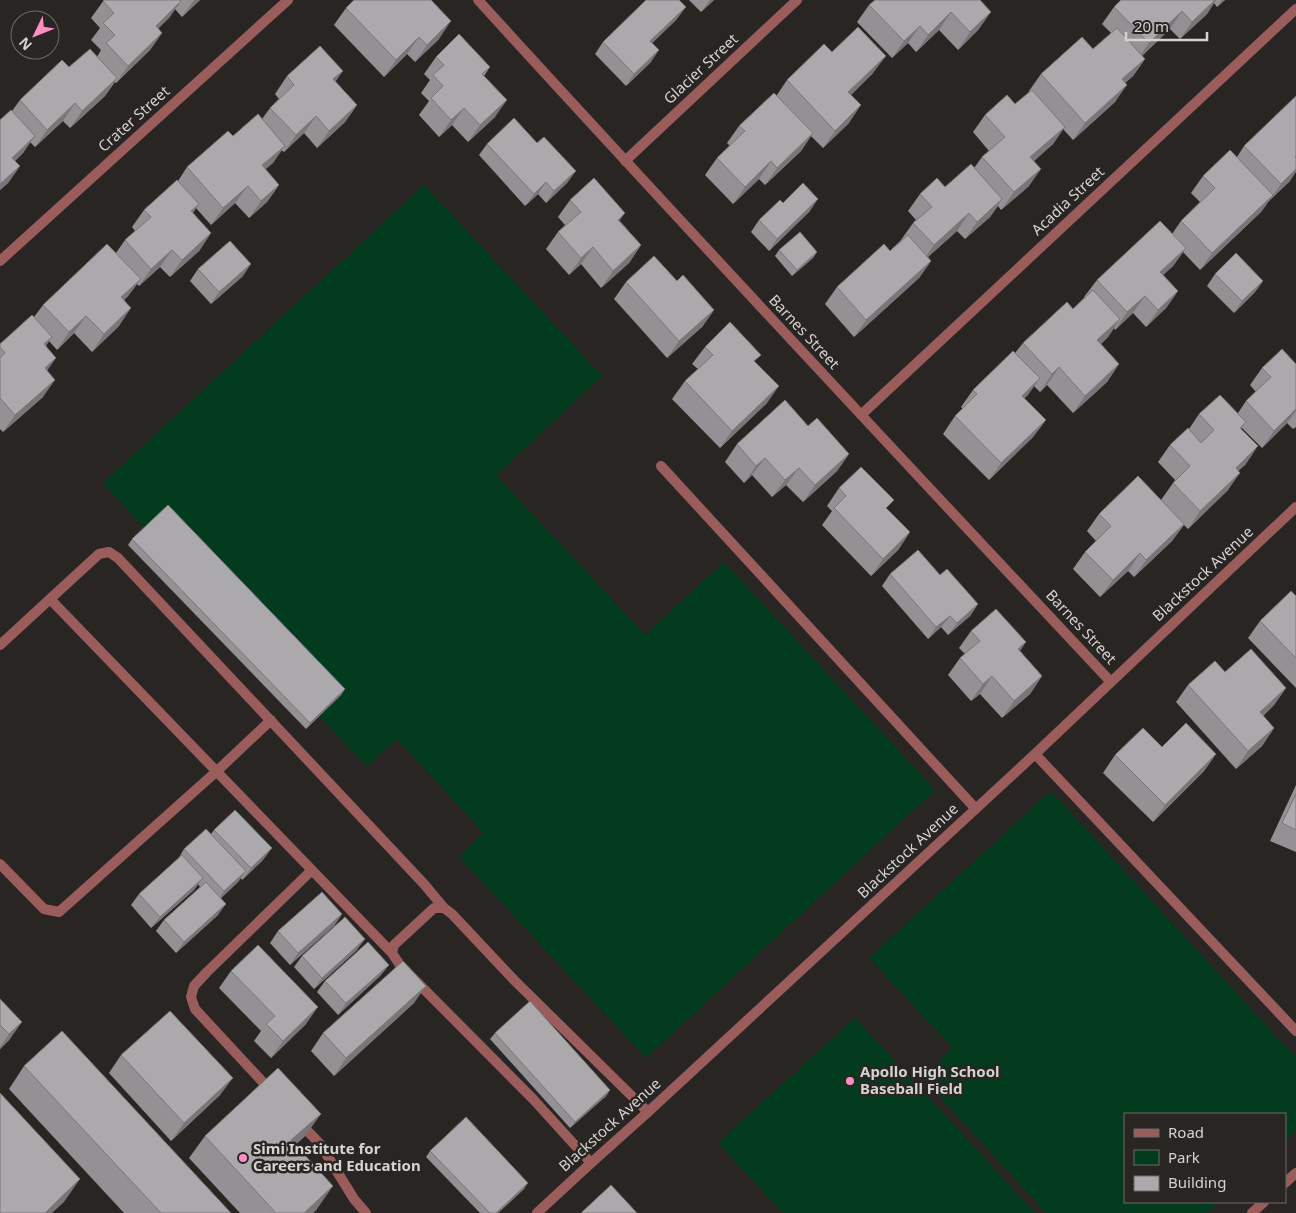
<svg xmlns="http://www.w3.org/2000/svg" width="1296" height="1213" viewBox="0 0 1296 1213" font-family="'Noto Sans',sans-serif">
<rect width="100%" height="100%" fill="#282523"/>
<path fill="#033b1f" d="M424,185L602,376L496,475L645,635L724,562L935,790L646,1058L459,857L484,833L397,739L367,767L103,483Z
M1051,791L1296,1058V1131L1285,1141V1114H1125V1202H1219L1207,1213H1046L922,1077L953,1048L869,958Z
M855,1018L1035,1213H783L718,1143Z"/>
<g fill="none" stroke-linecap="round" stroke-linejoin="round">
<path stroke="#9a5d5b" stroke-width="10" d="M661,466L975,808
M0,645L50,599
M0,864L44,909L59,912L217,771L271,720
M392,953L50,599L99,554L109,552L118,558L424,884L444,908
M272,1092L195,1009L191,997L194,986L207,972L312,870
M299,1122L320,1144L354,1199L366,1213
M591,1163L533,1099L400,965L392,953L394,945L434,908H444L452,914L514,980L648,1112"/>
<path stroke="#9a5d5b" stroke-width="10" d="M478,0C687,229 898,455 1110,681
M625,161L797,0
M0,261L288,0
M861,415L1296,9
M1035,754L1296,1031
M1285,1183L1296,1173
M537,1213L591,1163L648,1112L1035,754L1296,507
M1252,1213L1264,1202"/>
</g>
<path fill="#949194" d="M104,0H200L182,17L175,9L169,18L158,28L162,33L150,50L116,83L115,82L105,96L70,128L63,121L35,147L30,142L23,153L15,161L20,166L8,183L0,190V120L12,111L20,100L69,67L97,57L101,50L91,40L100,28L91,18Z
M689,0H714L701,12Z
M980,0L979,29L958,50L939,30L916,52L908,43L892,58L857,22L869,5Z
M1121,0H1225L1217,7L1214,3L1207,14L1180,39L1170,29L1142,56L1145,59L1133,76L1125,83L1115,102L1073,140L1063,129L1053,144L1034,161L1029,186L1001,210L998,206L990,217L965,239L957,231L928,257L931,261L919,278L854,337L825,304L837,287L890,251L901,240L913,223L916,220L908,211L920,194L945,187L974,168L982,157L989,151L973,132L985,115L1015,104L1029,92V91L1041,74L1093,49L1111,33L1102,24L1114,7Z
M346,8L439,39L415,62L407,54L384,77L334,25Z
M677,19L652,43L651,62L626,86L595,54L603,42Z
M832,52L873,73L851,95L849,123L823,148L811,136L801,151L765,185L759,179L733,204L705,175L717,158L730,146L727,143L739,126L777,95L787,80Z
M436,57L490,67L484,76L495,117L468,142L452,125L439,137L419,115L429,101L421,93L430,80L424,74Z
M287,76L335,81L357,105L345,122L317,148L304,133L284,152L281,150L273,163L265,169L279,185L267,202L249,218L235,203L211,225L196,208L193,213L211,233L199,251L170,277L160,267L139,286L137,284L128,296L124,300L119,326L92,352L74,333L57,350L49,341L46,346L47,370L43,397L3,432L0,429V344L34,317L43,305L116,253L125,240L135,231L132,227L144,210L178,181L187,167L233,136L262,119L270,108L279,99L275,94Z
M487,144L568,182L546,203L538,194L525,206L479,155Z
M1244,146L1290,181L1269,201L1261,212L1200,270L1183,252L1173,266L1163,275L1178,291L1166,308L1146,327L1133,313L1115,330L1114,328L1108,337L1101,344L1119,364L1107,382L1073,413L1047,385L1040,392L1034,386L1024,398L1046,420L1033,437L989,480L943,434L955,416L963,409L961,407L973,390L1015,353L1023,343L1073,309L1085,297H1084L1097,280L1172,234L1181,221L1200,202L1191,193L1203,176L1237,157Z
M570,200L620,221L641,245L629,263L601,288L581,264L569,275L546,249L558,232L565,225L558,217Z
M783,203L810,211L769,251L751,232L759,220Z
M779,250L817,252L813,258L792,276L775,256Z
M198,269L243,276L211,304L190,281Z
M1215,274L1263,281L1255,292L1234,313L1207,286Z
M677,281L714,310L702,327L667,358L614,299L626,282Z
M705,347L755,362L767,403L720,448L672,399L685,381L698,369L692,364Z
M1296,364V427L1293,429L1287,423L1262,448L1242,428L1241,429L1246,464L1238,471L1228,490L1188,529L1184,525L1172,541L1134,577L1128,571L1100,597L1073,569L1085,552L1096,541L1087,531L1099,514L1161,500L1173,483L1175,480L1158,462L1170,445L1189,429L1199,414L1238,413L1246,401L1256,392L1250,385L1262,368Z
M808,426L849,454L837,471L803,502L786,485L772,497L752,475L744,483L725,462L737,444Z
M839,488L887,509L910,532L898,550L871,576L822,525L832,511L827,506Z
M132,539L345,689L341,695L306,729L128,545Z
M890,574L940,575L978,604L970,616L948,635L941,627L928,639L882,586Z
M1296,596V688L1248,638L1260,621Z
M971,631L1020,651L1042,676L1030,694L1002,718L980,694L971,701L948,675L960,658L965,654L959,648Z
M1225,672L1286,688L1274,705L1263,716L1274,728L1262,746L1236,769L1176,702L1188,685Z
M1162,747L1216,754L1204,771L1153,822L1103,773L1115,755Z
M1296,785V852L1270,841Z
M214,830L263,860L242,880L241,878L238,882L221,898L218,915L176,953L156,931L164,920L200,887L198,884L194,890L151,928L131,905L139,894L178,859L184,849L211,834Z
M342,914L334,926L290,965L270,943L278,931Z
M357,950L314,989L294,967L302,956Z
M389,965L380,976L338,1015L317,992L325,981Z
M231,971L306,1024L271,1058L254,1041L261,1031L219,988Z
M0,999L10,1039L0,1049Z
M414,1003L334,1076L311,1051L323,1033Z
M495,1033L610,1090L606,1096L570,1128L490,1039Z
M121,1055L220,1095L171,1141L109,1073Z
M24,1066L231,1213H124L9,1089Z
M205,1136H305L295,1145L317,1209L313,1213H240L189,1158Z
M430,1151L524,1189L498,1213H480L426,1157Z"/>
<path fill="#787678" d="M194,0H200L182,17Z
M710,0H714L701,12Z
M1215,0H1216L1207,14L1180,39L1192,22Z
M1222,0H1225L1217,7Z
M181,1L169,18L144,43L156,26Z
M686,7L677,19L642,53L650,41Z
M1182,11L1170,29L1137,60L1149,43Z
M951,12L939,30L916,52L928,35Z
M991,12L979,29L958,50L970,32Z
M451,21L439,39L415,62L427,45Z
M920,26L908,43L892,58L904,41Z
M162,33L150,50L116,83L128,66Z
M419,37L407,54L384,77L396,60Z
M659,50L651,62L626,86L634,74Z
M886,56L873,73L836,109L848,92Z
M1145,59L1133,76L1110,96L1122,79Z
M343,71L331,88L333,79Z
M117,78L105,96L70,128L82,111Z
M1127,85L1115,102L1073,140L1085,123Z
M507,100L495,117L468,142L480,125Z
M75,103L63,121L35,147L47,130Z
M357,105L345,122L317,148L329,131Z
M861,105L849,123L823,148L835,131Z
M464,108L452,125L439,137L451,120Z
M316,116L304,133L284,152L296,135Z
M1065,127L1053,144L1018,175L1030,157Z
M813,133L801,151L765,185L777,168Z
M35,136L23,153L0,175L12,158Z
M285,146L273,163L250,183L262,165Z
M771,161L759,179L733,204L745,187Z
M20,166L8,183L0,190V184Z
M1041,169L1029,186L1001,210L1014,192Z
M1296,169V172L1290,181L1269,201L1281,184Z
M576,171L568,182L546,203L554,191Z
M546,182L538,194L525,206L534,194Z
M279,185L267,202L249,218L261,201Z
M248,186L235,203L211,225L223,208Z
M1273,195L1261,212L1200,270L1212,253Z
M818,199L810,211L769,251L777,239Z
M1002,199L990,217L965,239L977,222Z
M199,204L187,221L191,211Z
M625,213L613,230L618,220Z
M969,213L957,231L922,262L934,245Z
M211,233L199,251L170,277L182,260Z
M641,245L629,263L601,288L613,271Z
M593,247L581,264L569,275L581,258Z
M1186,248L1173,266L1148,289L1160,272Z
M172,250L160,267L139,286L151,269Z
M817,252L813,258L792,276L797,270Z
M931,261L919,278L854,337L866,320Z
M251,264L243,276L211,304L219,292Z
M141,279L128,296L109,315L121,297Z
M1263,281L1255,292L1234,313L1242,301Z
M1178,291L1166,308L1146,327L1158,310Z
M1145,296L1133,313L1115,330L1127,312Z
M131,308L119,326L92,352L104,334Z
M714,310L702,327L667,358L679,341Z
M86,316L74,333L57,350L69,332Z
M1120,319L1108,337L1085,357L1097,340Z
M52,337L40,354L44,344Z
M56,358L44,375L45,368Z
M1119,364L1107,382L1073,413L1085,396Z
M1059,367L1047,385L1040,392L1052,374Z
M1040,378L1028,395L1010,413L1022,396Z
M55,380L43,397L3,432L15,415Z
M779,386L767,403L720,448L732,431Z
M1296,409V411L1287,423L1262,448L1274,431Z
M1046,420L1033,437L989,480L1001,463Z
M1258,446L1246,464L1223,485L1236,468Z
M849,454L837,471L803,502L815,485Z
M765,458L752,475L744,483L756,466Z
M799,468L786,485L772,497L785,480Z
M1240,473L1228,490L1188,529L1200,511Z
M1184,524L1172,541L1134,577L1146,560Z
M910,532L898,550L871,576L883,559Z
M1140,553L1128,571L1100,597L1113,580Z
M978,604L970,616L948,635L957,623Z
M950,616L941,627L928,639L936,627Z
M1026,642L1014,660L1018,649Z
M992,676L980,694L971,701L983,684Z
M1042,676L1030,694L1002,718L1014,701Z
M1286,688L1274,705L1247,729L1260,712Z
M345,689L341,695L306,729L310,723Z
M1274,728L1262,746L1236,769L1248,751Z
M1216,754L1204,771L1153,822L1165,805Z
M272,848L263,860L242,880L251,868Z
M246,871L238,882L216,903L224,891Z
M203,878L194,890L151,928L160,917Z
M226,904L218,915L176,953L184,942Z
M342,914L334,926L290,965L298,953Z
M365,939L357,950L314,989L322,978Z
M389,965L380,976L338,1015L346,1003Z
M426,986L414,1003L334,1076L346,1058Z
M318,1007L306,1024L271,1058L283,1041Z
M22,1022L10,1039L0,1049V1047L9,1034Z
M233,1078L220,1095L171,1141L184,1123Z
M610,1090L606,1096L570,1128L575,1122Z
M321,1114L305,1136L276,1163L291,1140Z
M80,1179L64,1202L52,1213H45Z
M528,1183L524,1189L498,1213H496Z
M333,1186L317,1209L313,1213H304Z"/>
<path fill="#aca9ac" stroke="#787678" d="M104,0H180L181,1L156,26L162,33L128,66L106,43L115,35L103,23L114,13L103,1Z
M354,0H431L451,21L427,45L419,37L396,60L346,8Z
M646,0H679L686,7L650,41L659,50L634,74L603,42Z
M875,0H980L991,12L970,32L951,12L928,35L920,26L904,41L869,5Z
M1121,0H1215L1192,22L1182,11L1149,43L1114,7Z
M858,27L886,56L848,92L861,105L835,131L787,80L824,44L832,52Z
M1117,28L1145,59L1122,79L1127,85L1085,123L1041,74L1082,37L1093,49Z
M459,34L490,67L482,74L507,100L480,125L464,108L451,120L431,98L443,86L433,75L444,65L436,57Z
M320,46L343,71L333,79L357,105L329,131L316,116L296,135L270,108L294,85L287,76Z
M90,49L117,78L82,111L75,103L47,130L20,100L62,60L69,67Z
M1032,90L1065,127L1030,157L1041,169L1014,192L982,157L1005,137L985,115L1007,95L1015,104Z
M774,93L813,133L777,168L771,161L745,187L717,158L745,131L739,126Z
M1296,96V156L1295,157L1296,158V169L1281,184L1244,146Z
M11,110L35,136L12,158L20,166L0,184V120Z
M258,114L285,146L262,165L279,185L261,201L248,186L223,208L187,167L228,131L233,136Z
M514,118L537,143L544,137L576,171L554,191L546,182L534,194L487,144Z
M1230,150L1273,195L1212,253L1181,221L1215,188L1203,176Z
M971,164L1002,199L977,222L969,213L934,245L913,223L932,207L920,194L937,178L945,187Z
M594,178L625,213L618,220L641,245L613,271L593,247L581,258L558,232L581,212L570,200Z
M177,180L199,204L191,211L211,233L182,260L172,250L151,269L125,240L151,217L144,210Z
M803,183L818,199L777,239L759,220L780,200L783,203Z
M1160,221L1186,248L1160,272L1178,291L1158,310L1145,296L1127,312L1097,280Z
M800,232L817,252L797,270L779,250Z
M908,235L931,261L866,320L837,287L884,244L890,251Z
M230,241L251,264L219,292L198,269Z
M107,244L141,279L121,297L131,308L104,334L86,316L69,332L43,305Z
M1236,253L1263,281L1242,301L1215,274Z
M654,256L677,281L683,275L714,310L679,341L626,282Z
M1093,290L1120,319L1097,340L1119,364L1085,396L1059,367L1052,374L1023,343L1067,302L1073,309Z
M32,315L52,337L44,344L56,358L45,368L55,380L15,415L0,398V358L5,353L0,347V344Z
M730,322L761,355L754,361L779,386L732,431L685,381L713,355L705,347Z
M1282,349L1296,364V409L1274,431L1246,401L1271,377L1262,368Z
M1013,351L1040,378L1022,396L1046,420L1001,463L955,416L977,394L973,390Z
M1220,395L1246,422L1240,428L1258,446L1236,468L1240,473L1200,511L1173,483L1190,466L1170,445L1188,428L1201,443L1214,430L1199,414Z
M785,400L808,426L817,418L849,454L815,485L799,468L785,480L765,458L756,466L737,444Z
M861,467L894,500L886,508L910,532L883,559L834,508L846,496L839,488Z
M1138,476L1184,524L1146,560L1140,553L1113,580L1085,552L1111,526L1099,514Z
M168,505L345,689L310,723L132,539Z
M918,550L940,575L947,569L978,604L957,623L950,616L936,627L890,574Z
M1291,591L1296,596V658L1260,621Z
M996,609L1026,642L1018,649L1042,676L1014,701L992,676L983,684L960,658L980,641L971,631Z
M1251,649L1286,688L1260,712L1274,728L1248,751L1188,685L1215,661L1225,672Z
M1186,723L1216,754L1165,805L1115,755L1143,728L1162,747Z
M1296,794V830L1282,823Z
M235,810L272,848L251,868L214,830Z
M206,829L246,871L224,891L184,849Z
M182,855L203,878L160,917L139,894Z
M206,882L226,904L184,942L164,920Z
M322,892L342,914L298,953L278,931Z
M345,917L365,939L322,978L302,956Z
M368,942L389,965L346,1003L325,981Z
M258,945L318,1007L283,1041L266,1024L275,1016L231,971Z
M403,961L426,986L346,1058L323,1033Z
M0,999L22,1022L9,1034L0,1025Z
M530,1001L610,1090L575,1122L495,1033Z
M170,1011L233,1078L184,1123L121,1055Z
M62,1031L231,1213H161L24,1066Z
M278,1068L321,1114L291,1140L333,1186L304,1213H276L205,1136Z
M0,1093L80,1179L45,1213H0Z
M466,1117L528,1183L496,1213H490L430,1151Z
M611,1185L637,1213H581Z"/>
<g fill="#fb8fc4" stroke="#282523" stroke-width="2">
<circle cx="850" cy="1081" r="5"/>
<circle cx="243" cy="1158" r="5"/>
</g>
<g text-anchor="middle" stroke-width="5" stroke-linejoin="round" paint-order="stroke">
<g font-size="15" fill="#d5d3d2" stroke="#282523">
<text transform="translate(701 69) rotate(-43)" y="5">Glacier Street</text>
<text transform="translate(134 119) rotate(-42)" y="5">Crater Street</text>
<text transform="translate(1068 201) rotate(-43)" y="5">Acadia Street</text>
<text transform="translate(804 332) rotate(47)" y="5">Barnes Street</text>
<text transform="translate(1203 574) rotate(-43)" y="5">Blackstock Avenue</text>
<text transform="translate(1081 627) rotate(47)" y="5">Barnes Street</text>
<text transform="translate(908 851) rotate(-43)" y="5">Blackstock Avenue</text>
<text transform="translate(610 1125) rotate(-42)" y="5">Blackstock Avenue</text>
</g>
<g font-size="15" font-weight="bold" fill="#d5d3d2" stroke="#282523" text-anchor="start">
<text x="860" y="1077">Apollo High School<tspan x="860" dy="17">Baseball Field</tspan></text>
<text x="253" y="1154">Simi Institute for<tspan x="253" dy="17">Careers and Education</tspan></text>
</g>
</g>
<rect x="1124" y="1113" width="162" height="90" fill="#282523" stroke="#6d6b69"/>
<rect x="1134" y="1129" width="25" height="8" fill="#9a5d5b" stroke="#6d6b69"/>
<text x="1168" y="1138" font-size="15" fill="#d5d3d2">Road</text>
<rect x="1134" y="1150" width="25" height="15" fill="#033b1f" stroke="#6d6b69"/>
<text x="1168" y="1163" font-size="15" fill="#d5d3d2">Park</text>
<rect x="1134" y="1176" width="25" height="15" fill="#aca9ac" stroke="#6d6b69"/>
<text x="1168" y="1188" font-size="15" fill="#d5d3d2">Building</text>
<g transform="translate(35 35) rotate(227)"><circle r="24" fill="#282523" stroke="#6d6b69"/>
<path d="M0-4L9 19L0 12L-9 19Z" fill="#fb8fc4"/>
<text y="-8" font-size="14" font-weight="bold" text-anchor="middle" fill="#d5d3d2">N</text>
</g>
<path d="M1126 32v8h81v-8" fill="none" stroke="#d5d3d2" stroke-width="2.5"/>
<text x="1134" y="32" font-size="15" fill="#d5d3d2" stroke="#282523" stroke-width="4" paint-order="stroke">20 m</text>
</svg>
